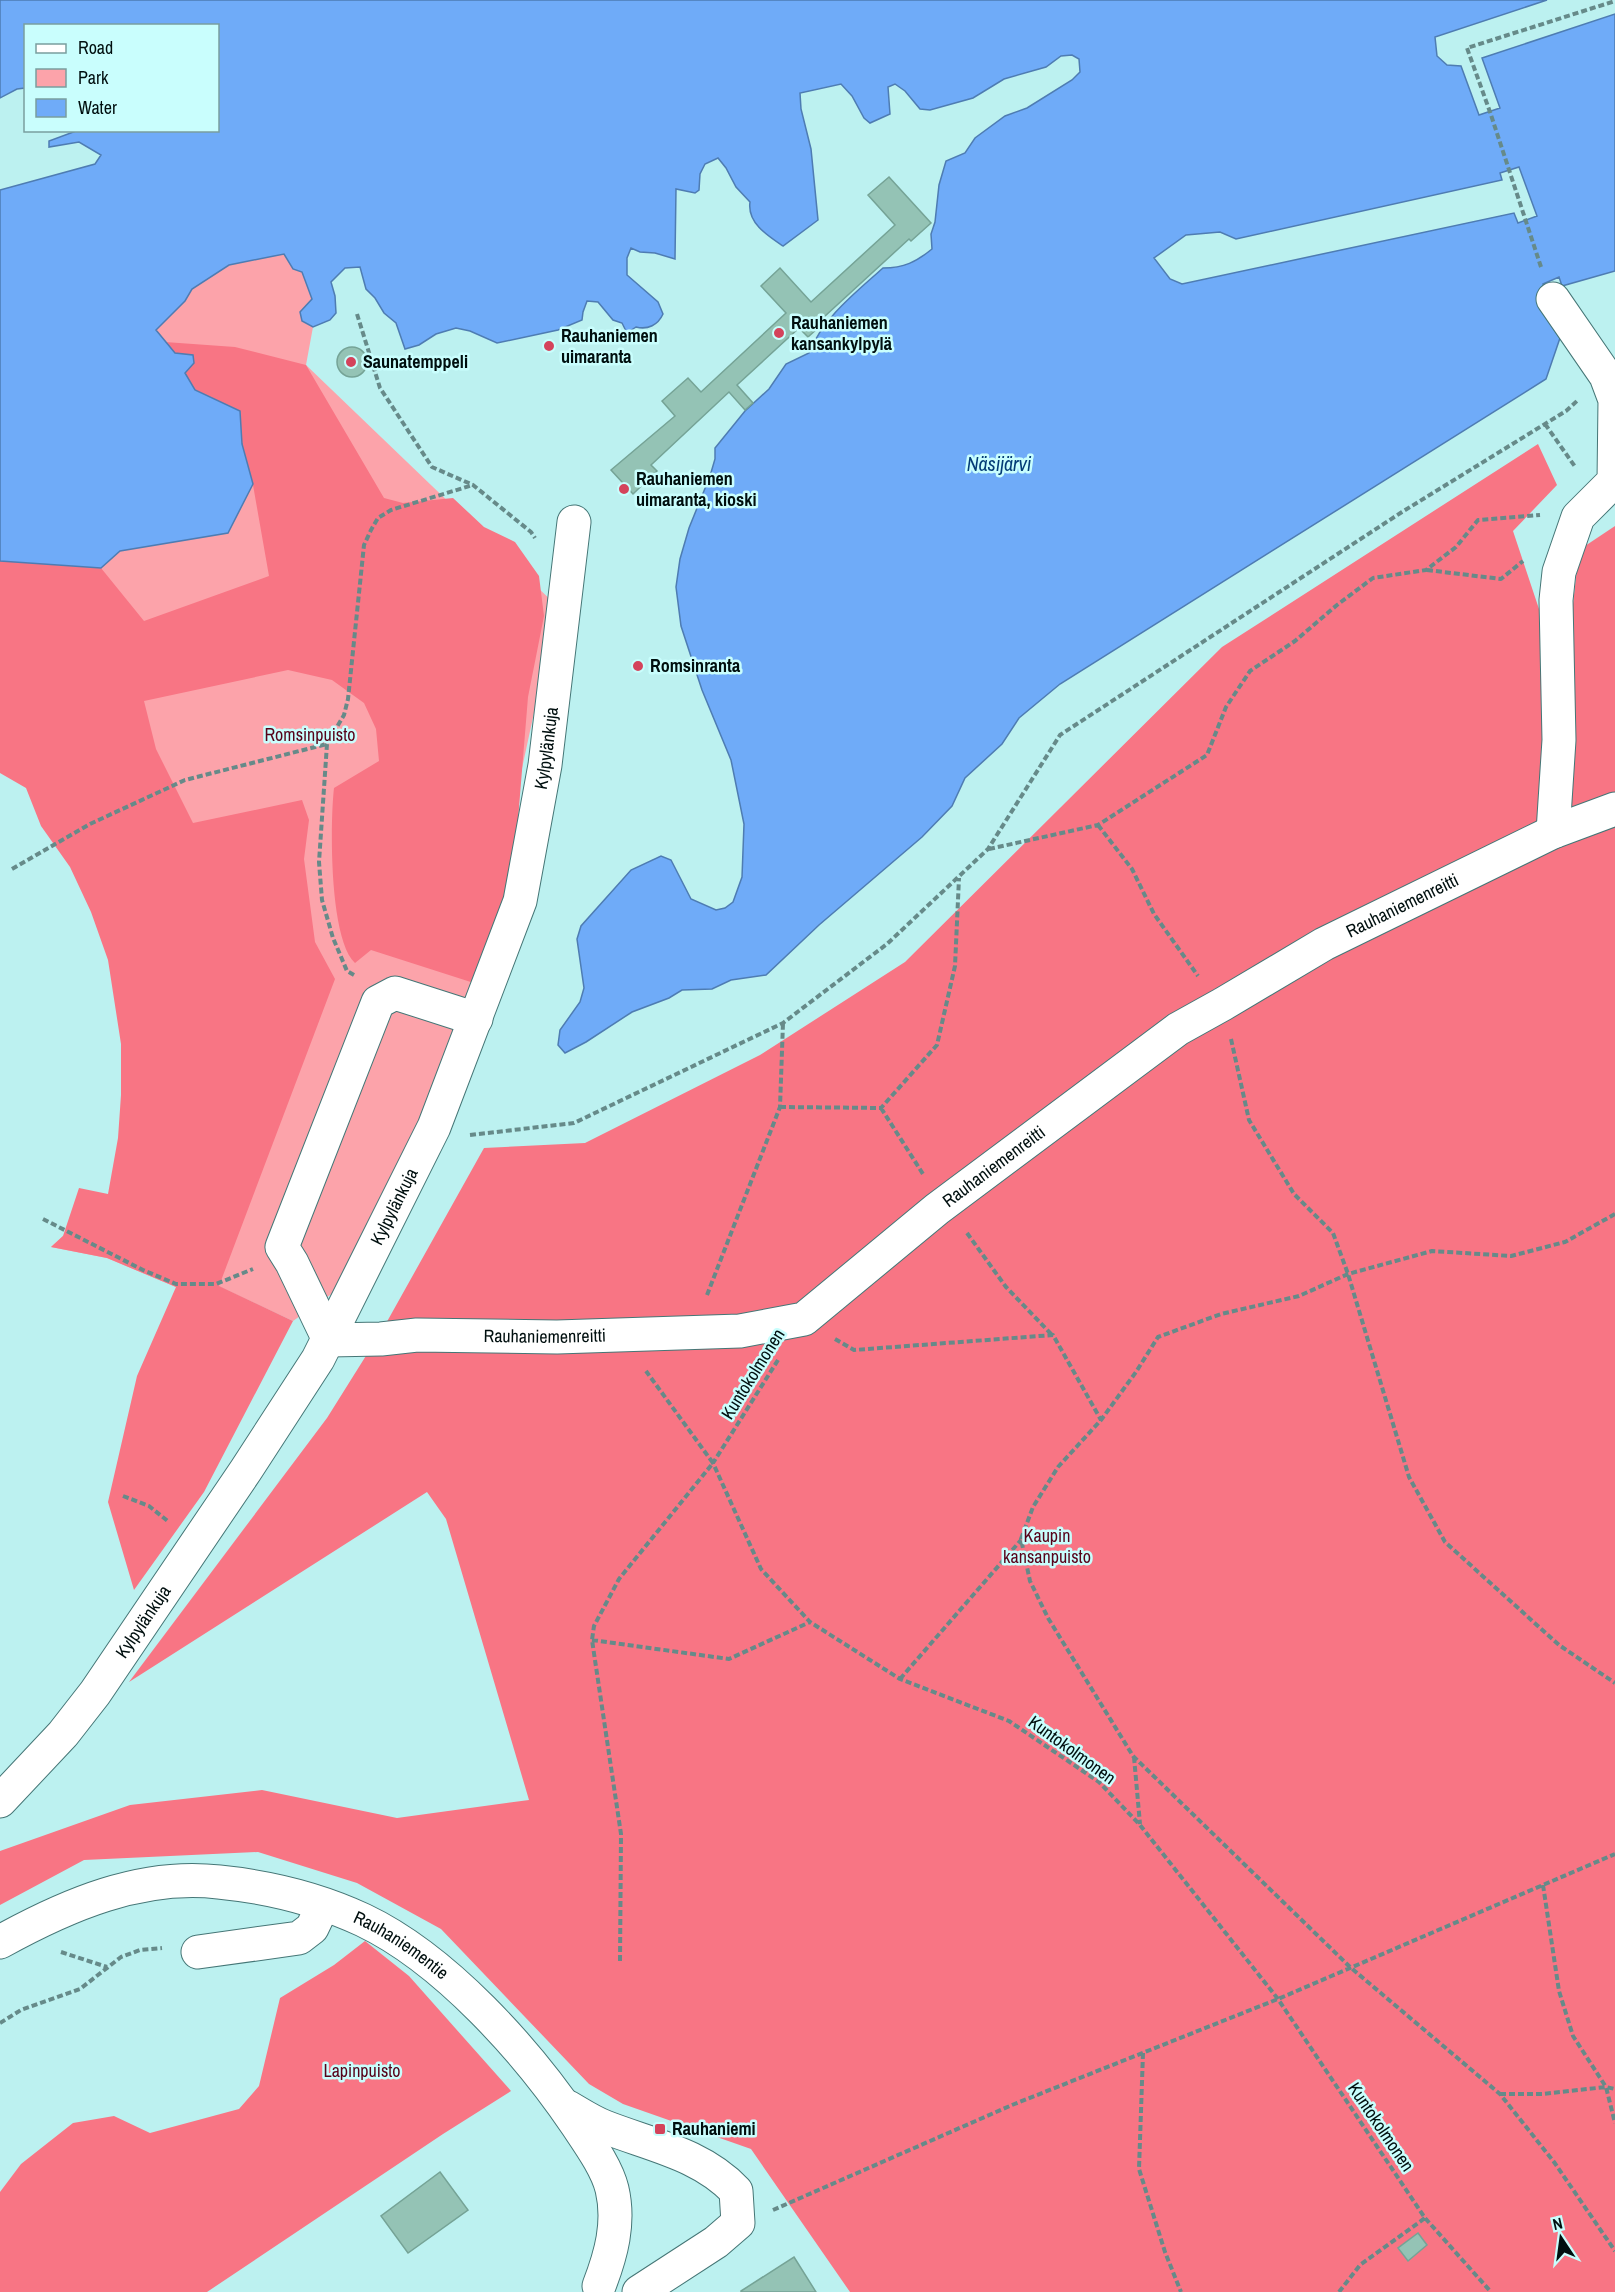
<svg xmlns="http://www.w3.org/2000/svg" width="1615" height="2292" viewBox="0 0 1615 2292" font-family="'Archivo Narrow',sans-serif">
<rect width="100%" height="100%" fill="#bcf1f0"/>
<path fill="#fca3aa" d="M284,253L293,269L302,272L312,299L302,321L313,327L306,365L557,606L521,773L516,844L503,924L425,1123L343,1295L333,1293L293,1321L218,1286L176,1287L107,1258L51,1247L229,1084L0,561L101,568L120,551L228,533L253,484L242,444L155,330L185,301L192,289L229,265Z"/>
<path fill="#f87584" d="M165,342L235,347L306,365L384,498L403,503L453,498L484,527L515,542L539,576L544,616L528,697L516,844L503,924L477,984L371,950L355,963C329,939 330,823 334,788L379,761L376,729L364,703L332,680L288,670L144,701L156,749L193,823L302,800L309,820L304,859L315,942L335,979L219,1286L293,1321L204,1492L134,1590L108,1502L137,1376L176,1287L107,1258L51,1247L63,1236L79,1188L108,1194L118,1138L121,1095V1044L108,960L91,912L70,867L41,826L26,788L0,773V561L101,568L144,621L269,576L253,485L242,444L240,411L195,390L185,373L193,363L175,353Z
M1538,444L1557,485L1513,531L1543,621L1573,604L1579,550L1615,526V2292H850L751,2149L623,2104L589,2084L441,1929L357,1883L258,1852L84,1860L0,1905V1851L130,1805L262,1790L397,1818L529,1800L446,1519L427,1492L129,1682L327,1418L384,1327L484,1148L585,1143L760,1055L905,962L1222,647Z
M365,1941L409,1976L511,2091L443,2134L207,2292H0V2192L21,2164L73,2123L114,2116L150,2133L239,2109L259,2086L280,1998L334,1965Z"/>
<path fill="#6fabf8" stroke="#4e7cb2" stroke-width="1.5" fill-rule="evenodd" d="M0,0H1547L1435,37L1437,56L1447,65L1461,66L1479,115L1500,108L1482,58L1615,14V271L1562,286L1559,277L1543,284L1560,338L1546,379L1060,684L1019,718L1002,744L965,778L952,806L922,837L819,925L766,975L731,980L712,989L682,990L669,998L632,1012L586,1042L565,1053L558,1045L560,1030L580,1002L584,988L577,939L581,926L631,870L661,856L671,860L691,899L716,910L725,908L733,902L742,877L744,824L731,760L702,690L681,626L676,587L680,559L689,528L710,476L715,459V448L745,411L769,389L786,364L809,353C823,318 854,294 883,268C904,268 916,262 932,249L931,234L935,222L939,185L946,161L965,153L975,138L1005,116L1027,108L1072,80L1080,72L1079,59L1072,55L1061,56L1046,67L1004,79L973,98L930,110L920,109L905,91L895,84L888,87L890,114L870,123L864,118L852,96L841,84L800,93L801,109L811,149L818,220L783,246C768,236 747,223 750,202L736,187L726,168L718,158L705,164L700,174L699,190L695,193L676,189L675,259L655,253L640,252L631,248L627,258V275L658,302L663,314C658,325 648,330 636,327L627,333L622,323L613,320L598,302L587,301L583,312L582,320L558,330L497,343L470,331L456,328L436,334L419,345L405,349L396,323L384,313L375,298L366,289L360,267L345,268L331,282L335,296L336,313L330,320L313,327L302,321L300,312L312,299L302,272L293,269L284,254L229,265L192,289L185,301L156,330L175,353L193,355L194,363L185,373L195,390L240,411L242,444L253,484L228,533L120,551L101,568L0,561V190L95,164L101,155L79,142L49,147V141L76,131L218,130V26H26L25,88L17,89L0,98ZM1519,167L1537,216L1518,223L1514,213L1182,284L1170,279L1154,258L1186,235L1220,232L1236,239L1502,180L1500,173Z"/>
<path fill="#94c3b5" stroke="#75a396" stroke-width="1.5" d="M889,177L931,223L911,241L909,239L824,317L827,320L808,337L799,328L737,385L753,403L745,410L729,392L651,465L657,471L633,494L611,470L675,416L662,401L688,378L701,392L786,313L761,286L780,268L811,302L895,225L868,195Z
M337 362a15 15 0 1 1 30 0a15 15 0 1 1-30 0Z
M440,2172L468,2210L408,2253L381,2216Z
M1418,2233L1427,2245L1408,2261L1398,2248Z
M794,2257L816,2292H741V2291Z"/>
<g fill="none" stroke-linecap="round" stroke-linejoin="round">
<g stroke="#457676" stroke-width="35">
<g id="minor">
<path d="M1553,832L1559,740L1556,600L1559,572L1578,517L1614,481L1615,400L1606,376L1553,299"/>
<path id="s1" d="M329,1340L381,1339L417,1335L557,1337L740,1331L804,1319L937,1209L1178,1029L1223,1004L1324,944L1553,832L1615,809"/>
<path d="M329,1340L292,1263L282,1247L378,1002L395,993L476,1019"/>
<path id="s2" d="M0,1801L63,1734L95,1693L246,1470L318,1359L434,1127L520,901L545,765L574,522"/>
<path id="s3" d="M0,1942C67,1905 141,1873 219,1882C269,1887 318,1899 363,1920C445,1959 527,2051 577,2125C589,2143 607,2168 612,2189C620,2223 611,2255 599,2286"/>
<path d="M198,1952L299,1938L312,1928L323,1905"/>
<path d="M568,2107C580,2114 592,2122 605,2127C651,2145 701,2154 736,2191L738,2223L716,2242L639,2292"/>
</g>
</g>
<path stroke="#668a89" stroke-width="4" stroke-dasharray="6 3" stroke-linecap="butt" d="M1541,267L1490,112L1467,48L1615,1
M357,314L380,388L432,467L473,485L531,532L535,538
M1545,424L1576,468
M1427,570L1501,579L1523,561
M1098,825L1132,869L1154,914L1198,976
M989,849L1098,825L1207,755L1226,707L1250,671L1295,641L1337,605L1373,578L1426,570L1456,547L1478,520L1540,515
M12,869L90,824L185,780L327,744
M354,975L347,971L333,938L322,900L319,862L327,744L344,715L348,699L364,545L371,530L378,518L391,510L473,485
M1231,1039L1249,1120L1294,1194L1333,1233L1348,1274L1409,1477L1445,1542L1559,1645L1615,1683
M780,1107L881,1108L937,1045L955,966L959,878
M881,1108L923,1174
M470,1135L574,1123L783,1023L887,944L988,849L1060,735L1402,512L1566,411L1578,400
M1615,1214L1565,1242L1511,1256L1432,1251L1348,1274L1299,1296L1221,1314L1158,1337L1136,1372L1101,1420L1058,1467L1033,1507L1021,1539L1030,1581L1048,1618L1133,1756L1350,1967L1500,2094L1554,2162L1615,2251
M43,1219L143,1270L176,1284H216L253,1269
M967,1233L1006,1287L1052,1335
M707,1295L780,1107L783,1023
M835,1339L854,1350L1053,1335L1101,1420
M778,1360L713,1463L761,1569L810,1622L900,1679L1009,1721L1099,1782L1140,1825L1278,1999L1425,2218L1491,2292
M123,1496L149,1506L169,1522
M592,1640L729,1659L810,1622
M900,1679L1021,1540
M1134,1757L1140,1824
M1543,1885L1559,1991L1573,2036L1606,2087L1615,2123
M61,1952L107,1967
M620,1961L621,1834L592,1640L594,1626L619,1579L713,1463L646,1371
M0,2023L21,2010L80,1989L121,1957L140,1950L162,1948
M1143,2053L1139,2169L1165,2252L1181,2292
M1500,2094H1542L1606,2087L1615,2089
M773,2210L1012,2105L1278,1999L1615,1854
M1339,2292L1360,2265L1425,2218"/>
<use href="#minor" stroke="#fff" stroke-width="33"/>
</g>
<g fill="#d4435b" stroke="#c9fefd" stroke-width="2">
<circle cx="779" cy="333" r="6"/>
<circle cx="549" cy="346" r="6"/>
<circle cx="351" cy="362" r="6"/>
<circle cx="624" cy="489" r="6"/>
<circle cx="638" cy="666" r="6"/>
<rect x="654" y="2123" width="12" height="12" rx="3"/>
</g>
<g text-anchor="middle" stroke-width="5" stroke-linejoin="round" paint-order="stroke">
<g font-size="18" font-weight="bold" fill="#000f0f" stroke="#c9fefd" text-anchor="start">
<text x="791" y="329">Rauhaniemen<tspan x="791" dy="21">kansankylpylä</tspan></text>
<text x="561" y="342">Rauhaniemen<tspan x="561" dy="21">uimaranta</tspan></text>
<text x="363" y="368">Saunatemppeli</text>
<text x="636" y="485">Rauhaniemen<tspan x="636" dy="21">uimaranta, kioski</tspan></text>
<text x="650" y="672">Romsinranta</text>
<text x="672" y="2135">Rauhaniemi</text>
</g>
<g font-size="18" fill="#570219" stroke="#c9fefd">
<text x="310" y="741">Romsinpuisto</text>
<text x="1047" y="1542">Kaupin<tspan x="1047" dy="21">kansanpuisto</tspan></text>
<text x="362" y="2077">Lapinpuisto</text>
</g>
<g font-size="18" fill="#000f0f" stroke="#c9fefd">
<text dy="6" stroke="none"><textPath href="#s2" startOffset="1202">Kylpylänkuja</textPath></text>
<text dy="6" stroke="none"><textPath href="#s1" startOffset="1206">Rauhaniemenreitti</textPath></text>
<text dy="6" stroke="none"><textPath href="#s1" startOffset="720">Rauhaniemenreitti</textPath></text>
<text dy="6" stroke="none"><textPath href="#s2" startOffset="716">Kylpylänkuja</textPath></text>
<text dy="6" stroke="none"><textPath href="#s1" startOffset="216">Rauhaniemenreitti</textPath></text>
<text transform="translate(753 1374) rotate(-58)" y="6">Kuntokolmonen</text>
<text dy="6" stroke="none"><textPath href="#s2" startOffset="230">Kylpylänkuja</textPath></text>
<text transform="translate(1072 1750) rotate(36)" y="6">Kuntokolmonen</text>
<text dy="6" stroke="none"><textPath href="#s3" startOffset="426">Rauhaniementie</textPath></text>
<text transform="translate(1381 2127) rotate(56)" y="6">Kuntokolmonen</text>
</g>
<g font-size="20" font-style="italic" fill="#033b76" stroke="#c9fefd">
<text x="999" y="471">Näsijärvi</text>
</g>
</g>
<rect x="24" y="24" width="195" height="108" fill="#c9fefd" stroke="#799e9e" stroke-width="1.5"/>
<rect x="36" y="44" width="30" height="9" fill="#ffffff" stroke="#799e9e" stroke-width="1.5"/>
<text x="78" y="54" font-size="18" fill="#000f0f">Road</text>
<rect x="36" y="69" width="30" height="18" fill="#fca3aa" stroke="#799e9e" stroke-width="1.5"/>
<text x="78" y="84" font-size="18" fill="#000f0f">Park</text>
<rect x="36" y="99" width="30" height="18" fill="#6fabf8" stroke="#799e9e" stroke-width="1.5"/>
<text x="78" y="114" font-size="18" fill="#000f0f">Water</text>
<g transform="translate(1561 2238) rotate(347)" stroke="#c9fefd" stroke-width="4.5" paint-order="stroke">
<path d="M0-4.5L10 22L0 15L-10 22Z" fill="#000f0f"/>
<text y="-9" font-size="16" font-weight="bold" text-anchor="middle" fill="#000f0f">N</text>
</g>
</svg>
